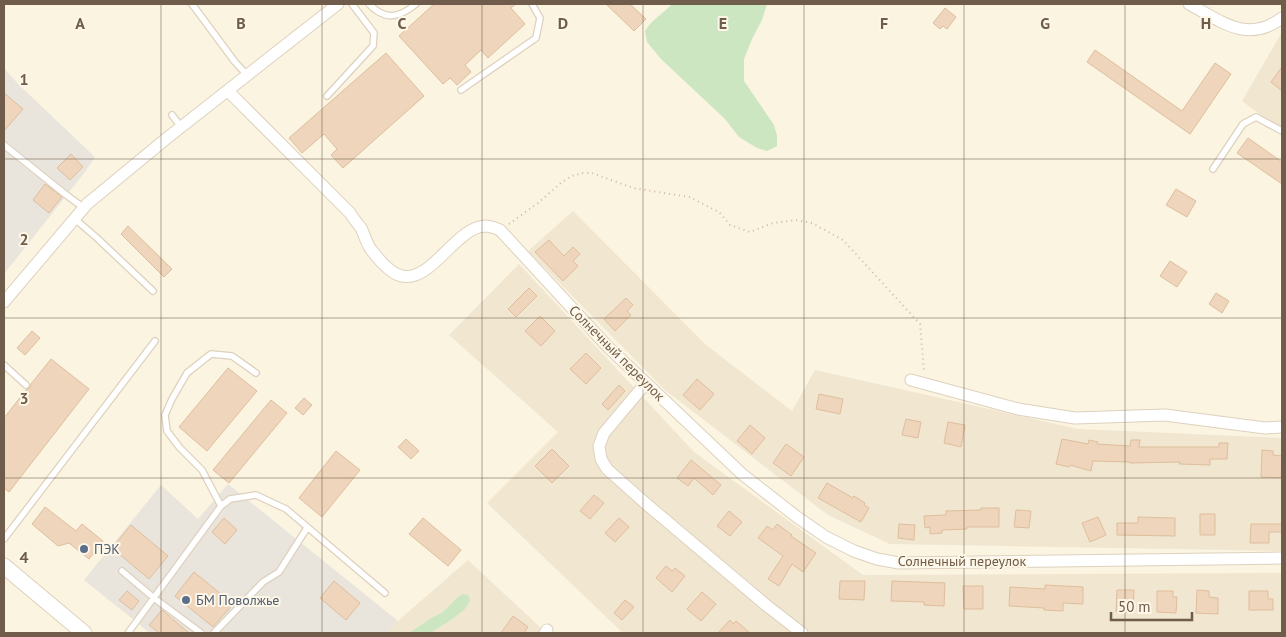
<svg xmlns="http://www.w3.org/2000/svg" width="1286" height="637" viewBox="0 0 1286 637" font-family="'PT Sans',sans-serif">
<rect width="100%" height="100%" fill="#faf4e1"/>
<path fill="#f1e6d0" d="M1282,32V131L1242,101Z
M573,211L706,345L792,411L815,370L1078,429L1282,438V551L890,544L828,515L665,390L528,251Z
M519,264L694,452L863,575L1282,573V633H623L487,503L558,432L449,335Z
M468,560L542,629L539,633H388L398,621Z"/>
<path fill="#e9e4dc" d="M4,68L19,85L95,157L85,172L4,274Z
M228,484L398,621L388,633H150L84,580L161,485L198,519Z"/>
<path fill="#cce6c1" d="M672,4H767L762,20L752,39L744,59V81L774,125L777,136V146L767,151L757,148L739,137L725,119L661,59L647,42L645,31C653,18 662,15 672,4Z
M463,594L468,595L470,600L465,609L448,622L430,633H409L433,617L443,612L458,597Z"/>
<path fill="#eed5bb" stroke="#dfbe9d" d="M434,4H516L511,8L525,24L488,58L481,50L465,65L471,72L457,85L450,78L443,84L399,36Z
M606,4H630L646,19L634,31Z
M945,8L956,17L947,29L943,26L940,29L933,23Z
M1095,50L1182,111L1215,63L1231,74L1190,134L1087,62Z
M386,53L424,96L343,168L331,155L337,149L324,134L302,153L289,138Z
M1282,67V91L1271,82Z
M4,93L23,109L4,131Z
M1248,138L1282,162V184L1237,153Z
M71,154L83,167L70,180L57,168Z
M45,184L62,197L49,213L33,200Z
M1176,189L1196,201L1187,217L1166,205Z
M128,226L172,269L164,277L121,234Z
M549,240L564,256L573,247L580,254L573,261L578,266L563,281L535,252Z
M1170,261L1187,272L1177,287L1160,276Z
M529,288L537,296L516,317L508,309Z
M1216,293L1229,301L1222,313L1209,304Z
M626,298L633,305L627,311L631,315L615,331L604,319Z
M540,316L555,331L541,346L525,331Z
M32,331L40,338L25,355L17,348Z
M586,353L601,368L586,384L570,369Z
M51,359L89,389L9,492L4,488V418L26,390L30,388L31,384Z
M228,368L257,391L207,451L179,427Z
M697,379L714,394L700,410L683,395Z
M619,385L625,391L608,410L602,404Z
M819,394L843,399L840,414L816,409Z
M304,398L312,405L303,415L295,408Z
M271,400L287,413L229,483L213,470Z
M906,419L921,422L918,438L902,435Z
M948,422L965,425L961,447L944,443Z
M750,425L765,438L752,454L737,441Z
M406,439L419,451L411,459L398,447Z
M1062,439L1088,444L1089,440L1098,442L1097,444L1130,446L1131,440H1140L1139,447H1219V443H1228L1227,459H1210V465L1179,464L1180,462L1130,463V462L1093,461L1091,471L1070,465L1069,467L1056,464Z
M786,444L804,457L791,476L773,463Z
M552,449L569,466L552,483L535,466Z
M1262,450L1273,451V455L1282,456L1281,478L1261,477Z
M336,451L360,470L322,517L299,498Z
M691,460L721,485L713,495L694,478L688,486L677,478Z
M827,483L853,498L854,496L865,503L864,505L869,508L861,522L818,498Z
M594,495L604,503L590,519L580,511Z
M45,507L76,531L82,524L103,541L89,559L69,543L58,546L32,524Z
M981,508H999V527H967V529L942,530V533L930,534V527L925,528L924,516L946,515V511L981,510Z
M1016,510L1031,511L1029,528L1014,527Z
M729,511L742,522L730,536L717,526Z
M1200,514H1215V535H1200Z
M1098,517L1106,535L1090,542L1082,523Z
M1138,517L1175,518V536L1117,535V523H1138Z
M224,518L237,530L225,544L212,532Z
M423,518L461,550L448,566L409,534Z
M619,518L629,527L615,542L605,533Z
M777,524L792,535L791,536L816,553L803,572L792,564L779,586L768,579L783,556L758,538L767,526L773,530Z
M899,524L915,525L914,540L898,538Z
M1251,524H1282V532H1269V543H1250Z
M131,525L168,556L149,579L112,548Z
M666,566L672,571L675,568L685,576L672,592L656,578Z
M194,572L233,604L213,627L175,596Z
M334,581L360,603L346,620L320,598Z
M840,581H865L864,600L839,599Z
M892,581L945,583L944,606L924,605V602L891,601Z
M1045,585L1083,587V604L1063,603V611L1044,610V608L1009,606L1010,587L1045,589Z
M963,586H983V609H964Z
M1117,590H1134L1133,612H1116Z
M1197,590L1209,591V597L1218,598V614L1196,613Z
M127,591L139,601L132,610L119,600Z
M1157,591H1173V597H1177L1176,613L1157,612Z
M1249,591H1268V599H1273V610H1249Z
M702,592L716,604L701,621L687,609Z
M625,600L634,607L622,620L614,613Z
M162,610L189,633H159L149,625Z
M513,616L528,627L524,633H501Z
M730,620L733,624L736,621L750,633H718Z"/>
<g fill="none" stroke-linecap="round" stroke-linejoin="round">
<g stroke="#ded1be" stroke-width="8">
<path id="service" d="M192,4L235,62L247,75
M369,4C385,21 399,18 416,4
M461,90L536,38L540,18L532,4
M327,96L373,46L374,33L352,4
M172,115L181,127
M4,145L65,194L84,208
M1213,169L1243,124L1256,117L1282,131
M75,219L97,238L153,291
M4,365L26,385
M221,506L202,470L180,448L167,431L165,415L172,399L187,373L211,354L232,356L256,373
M4,539L155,341
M122,571L154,598L201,633
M128,633L221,506L230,499L256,495L286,509L385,593
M214,633L263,582L279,572L307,528"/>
</g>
<g stroke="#ded1be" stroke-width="13">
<path id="minor" d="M1189,4C1221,21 1247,44 1282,18
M228,91L350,213C353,218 357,223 361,228C365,236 367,246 373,252C380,261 391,274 402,276C431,283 456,227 485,226C491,226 495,228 500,230L607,346L742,474L797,517L826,537L854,551L877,559L899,563L1282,558
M4,302L87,204L167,138L338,4
M911,380L1018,409L1075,418L1165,415L1265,428L1282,427
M646,383L604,433L599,446L601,459L607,469L644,502L766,605L802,633
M545,633L547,630"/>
</g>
<g stroke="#dfd0ba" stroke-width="17">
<path id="secondary" d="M4,566L84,633"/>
</g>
<path stroke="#d2b99f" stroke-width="2" stroke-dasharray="1 4" stroke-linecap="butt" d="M509,224L538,203L562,182L572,176L583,173H592L633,188L689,197L719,212L730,225L750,232L773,223L796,220L812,223L843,240L920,324L924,371"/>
<use href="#service" stroke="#fff" stroke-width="5.5"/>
<use href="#minor" stroke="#fff" stroke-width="11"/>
<use href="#secondary" stroke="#fff" stroke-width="15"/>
</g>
<path fill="none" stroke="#6f5c4a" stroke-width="1" stroke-opacity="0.55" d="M161,4V633M322,4V633M482,4V633M643,4V633M804,4V633M964,4V633M1125,4V633M4,159H1282M4,318H1282M4,478H1282"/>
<g fill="#5c6f8a" stroke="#fef7e7" stroke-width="2">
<circle cx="84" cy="549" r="5"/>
<circle cx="186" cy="600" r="5"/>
</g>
<g text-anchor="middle" stroke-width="4" stroke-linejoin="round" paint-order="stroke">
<g font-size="14" fill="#6f5c4a" stroke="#fef7e7">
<text transform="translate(617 353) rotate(45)" y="5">Солнечный переулок</text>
<text x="962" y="566">Солнечный переулок</text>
</g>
<g font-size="14" fill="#4e5e75" stroke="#fef7e7" text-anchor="start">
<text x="94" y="554">ПЭК</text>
<text x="196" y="605">БМ Поволжье</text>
</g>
</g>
<g font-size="16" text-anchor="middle" font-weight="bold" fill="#6f5c4a" stroke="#fef7e7" stroke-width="4" stroke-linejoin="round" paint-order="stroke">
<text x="80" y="29">A</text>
<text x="241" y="29">B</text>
<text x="402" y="29">C</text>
<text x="563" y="29">D</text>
<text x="723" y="29">E</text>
<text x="884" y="29">F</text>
<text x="1045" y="29">G</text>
<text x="1206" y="29">H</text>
<text x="24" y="85">1</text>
<text x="24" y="245">2</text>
<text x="24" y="404">3</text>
<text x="24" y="563">4</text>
</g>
<rect width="1286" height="637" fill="none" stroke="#6f5c4a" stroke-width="10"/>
<path d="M1111 612v8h81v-8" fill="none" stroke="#6f5c4a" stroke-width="2.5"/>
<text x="1118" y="612" font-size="15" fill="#6f5c4a" stroke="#fef7e7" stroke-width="4" paint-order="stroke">50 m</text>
</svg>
